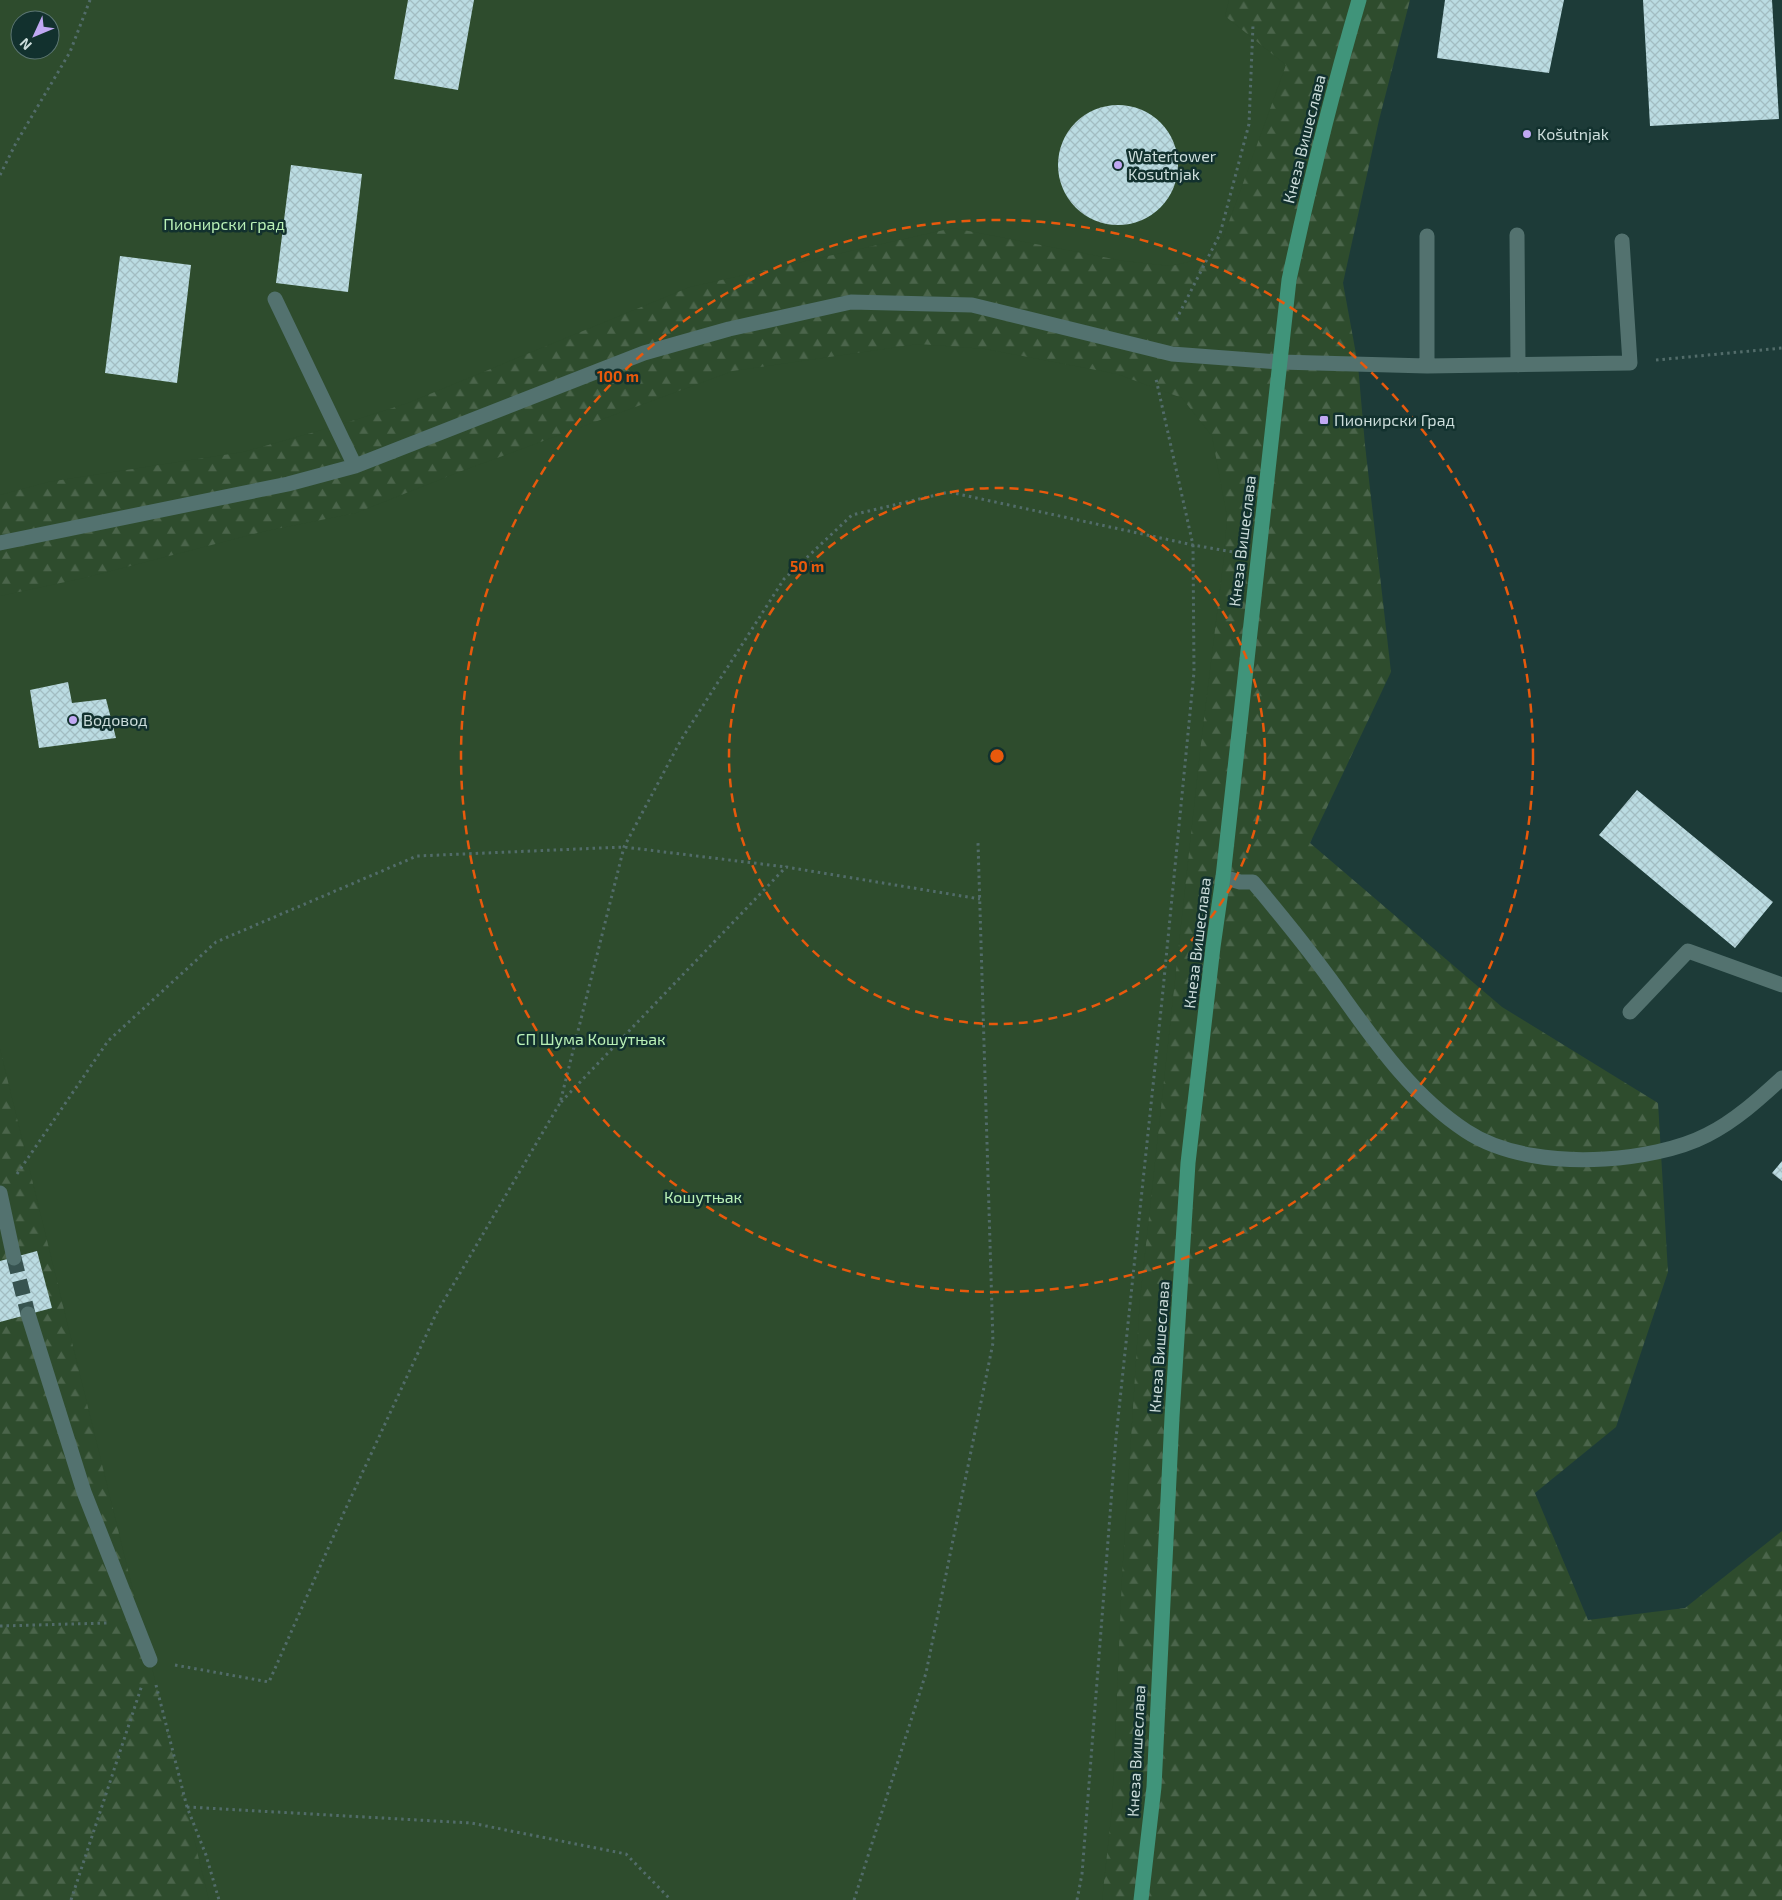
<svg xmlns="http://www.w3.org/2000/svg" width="1782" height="1900" viewBox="0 0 1782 1900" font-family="'Exo 2',sans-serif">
<defs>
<pattern id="forest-firs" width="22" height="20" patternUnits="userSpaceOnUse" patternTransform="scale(1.25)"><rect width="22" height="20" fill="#2e4c2d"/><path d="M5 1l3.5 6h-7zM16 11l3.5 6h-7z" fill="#4b654b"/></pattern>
<pattern id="building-cross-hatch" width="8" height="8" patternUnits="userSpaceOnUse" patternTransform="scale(1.25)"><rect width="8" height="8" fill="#bbdce2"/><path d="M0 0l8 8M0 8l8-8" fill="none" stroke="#a2bdc2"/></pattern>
</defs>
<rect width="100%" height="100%" fill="#1d3b38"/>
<path fill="url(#forest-firs)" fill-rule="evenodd" d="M0,0H1410L1379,120L1343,283L1358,365L1365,445L1391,672L1310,843L1502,1007L1658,1103L1668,1272L1616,1427L1535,1493L1588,1620L1685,1608L1782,1531V1900H0ZM20,20H50V50H20Z"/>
<path fill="#2e4c2d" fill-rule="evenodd" d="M0,0H1229L1225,16L1286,65L1223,238L1200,259L1171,266L1124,261L953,228L690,287L408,403L336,426L243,452L48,482L0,495ZM20,20H50V50H20Z
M919,344L985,349L1117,374L1182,398L1212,436L1227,517L1224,557L1201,743L1140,1299L1122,1577L1112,1809L1102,1900H209L0,1049V596L84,578L266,531L356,513L459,472L733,371Z"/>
<path fill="url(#building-cross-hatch)" d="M408,0H474L458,90L394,79Z
M1445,0H1564L1549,73L1437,58Z
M1643,0H1772L1779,119L1650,126Z
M1058 165a60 60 0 1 1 120 0a60 60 0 1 1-120 0Z
M291,165L362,174L348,292L276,283Z
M120,256L191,265L177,383L105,373Z
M68,682L72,703L106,699L116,738L39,748L30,690Z
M1637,790L1773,902L1735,948L1599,835Z
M1782,1161V1181L1772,1173Z
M37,1251L52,1308L0,1322V1261Z"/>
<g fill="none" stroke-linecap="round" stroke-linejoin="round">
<path stroke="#375350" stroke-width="15" stroke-dasharray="15 8" stroke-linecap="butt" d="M14,1258L28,1314"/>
<path stroke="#526c6a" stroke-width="3" stroke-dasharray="2.5 4" stroke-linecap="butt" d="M0,175L16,143L70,52L90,0
M1176,320L1220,234L1249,124L1253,25
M1656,360L1782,348
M561,1102L786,867L980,899
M17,1174L108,1041L216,942L417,856L624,847L786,867
M0,1626L107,1623
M175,1665L269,1682L346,1508L436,1314L560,1103L624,847L681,740L784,579L852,515L949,492L1193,545L1233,552
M156,1685L187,1807L206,1855L219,1900
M187,1807L471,1823L626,1854L671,1900
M71,1900L142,1685
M854,1900L926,1673L993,1343L978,843
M1077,1900L1082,1874L1116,1438L1162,1000L1194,672L1193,545L1156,379"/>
<path stroke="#53726f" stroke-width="15" d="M1517,235L1518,365
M275,299L355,466
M1427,366V236
M0,543L288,484L355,466L644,353L729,329L851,302L972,305L1172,354L1280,362L1427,366L1630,363L1622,241
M1223,877L1240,882H1253C1279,913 1306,946 1330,979C1370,1034 1408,1093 1466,1131C1504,1156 1559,1162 1605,1159C1637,1157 1678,1150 1707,1135C1735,1121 1759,1099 1782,1078
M1630,1012L1688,951L1782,985
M0,1193L14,1258
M28,1314L84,1492L150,1660"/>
<path stroke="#40947a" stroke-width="15" d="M1141,1900L1154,1787L1172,1417L1188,1163L1213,947L1223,877L1289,280C1309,186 1332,92 1359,0"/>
</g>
<g fill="none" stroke="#e8590c" stroke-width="2.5" stroke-dasharray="9 6">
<circle cx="997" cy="756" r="268"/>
<circle cx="997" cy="756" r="536"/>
</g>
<g fill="#c0a8f3" stroke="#12312e" stroke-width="2">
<circle cx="1527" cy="134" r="5"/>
<circle cx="1118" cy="165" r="5"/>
<rect x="1319" y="415" width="10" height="10" rx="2.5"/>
<circle cx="73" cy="720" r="5"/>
</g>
<g text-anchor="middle" stroke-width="5" stroke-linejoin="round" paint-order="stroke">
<g font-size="16" fill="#ccdddb" stroke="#12312e" text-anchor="start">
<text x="1537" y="140">Košutnjak</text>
<text x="1128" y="162">Watertower<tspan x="1128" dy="18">Kosutnjak</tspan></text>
<text x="1334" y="426">Пионирски Град</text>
<text x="83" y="726">Водовод</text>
</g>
<g font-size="16" fill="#ccdddb" stroke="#12312e">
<text transform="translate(1304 139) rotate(-76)" y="6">Кнеза Вишеслава</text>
<text transform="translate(1242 541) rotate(-83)" y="6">Кнеза Вишеслава</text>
<text transform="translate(1197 943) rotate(-83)" y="6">Кнеза Вишеслава</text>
<text transform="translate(1159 1347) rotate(-86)" y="6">Кнеза Вишеслава</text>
<text transform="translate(1136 1751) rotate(-87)" y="6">Кнеза Вишеслава</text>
</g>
<g font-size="16" fill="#b9f0b6" stroke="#12312e">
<text x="224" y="230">Пионирски град</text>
<text x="591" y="1045">СП Шума Кошутњак</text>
<text x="703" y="1203">Кошутњак</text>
</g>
</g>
<circle cx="997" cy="756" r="8" fill="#e8590c" stroke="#12312e" stroke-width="2.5"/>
<g font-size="15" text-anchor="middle" font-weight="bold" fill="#e8590c" stroke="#12312e" stroke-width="5" stroke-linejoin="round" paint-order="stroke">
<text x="618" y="382">100 m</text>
<text x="807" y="572">50 m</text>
</g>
<g transform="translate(35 35) rotate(226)"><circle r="24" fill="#12312e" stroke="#5c7673"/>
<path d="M0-4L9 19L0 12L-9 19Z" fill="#c0a8f3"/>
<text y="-8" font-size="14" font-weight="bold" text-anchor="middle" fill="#ccdddb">N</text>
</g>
</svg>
